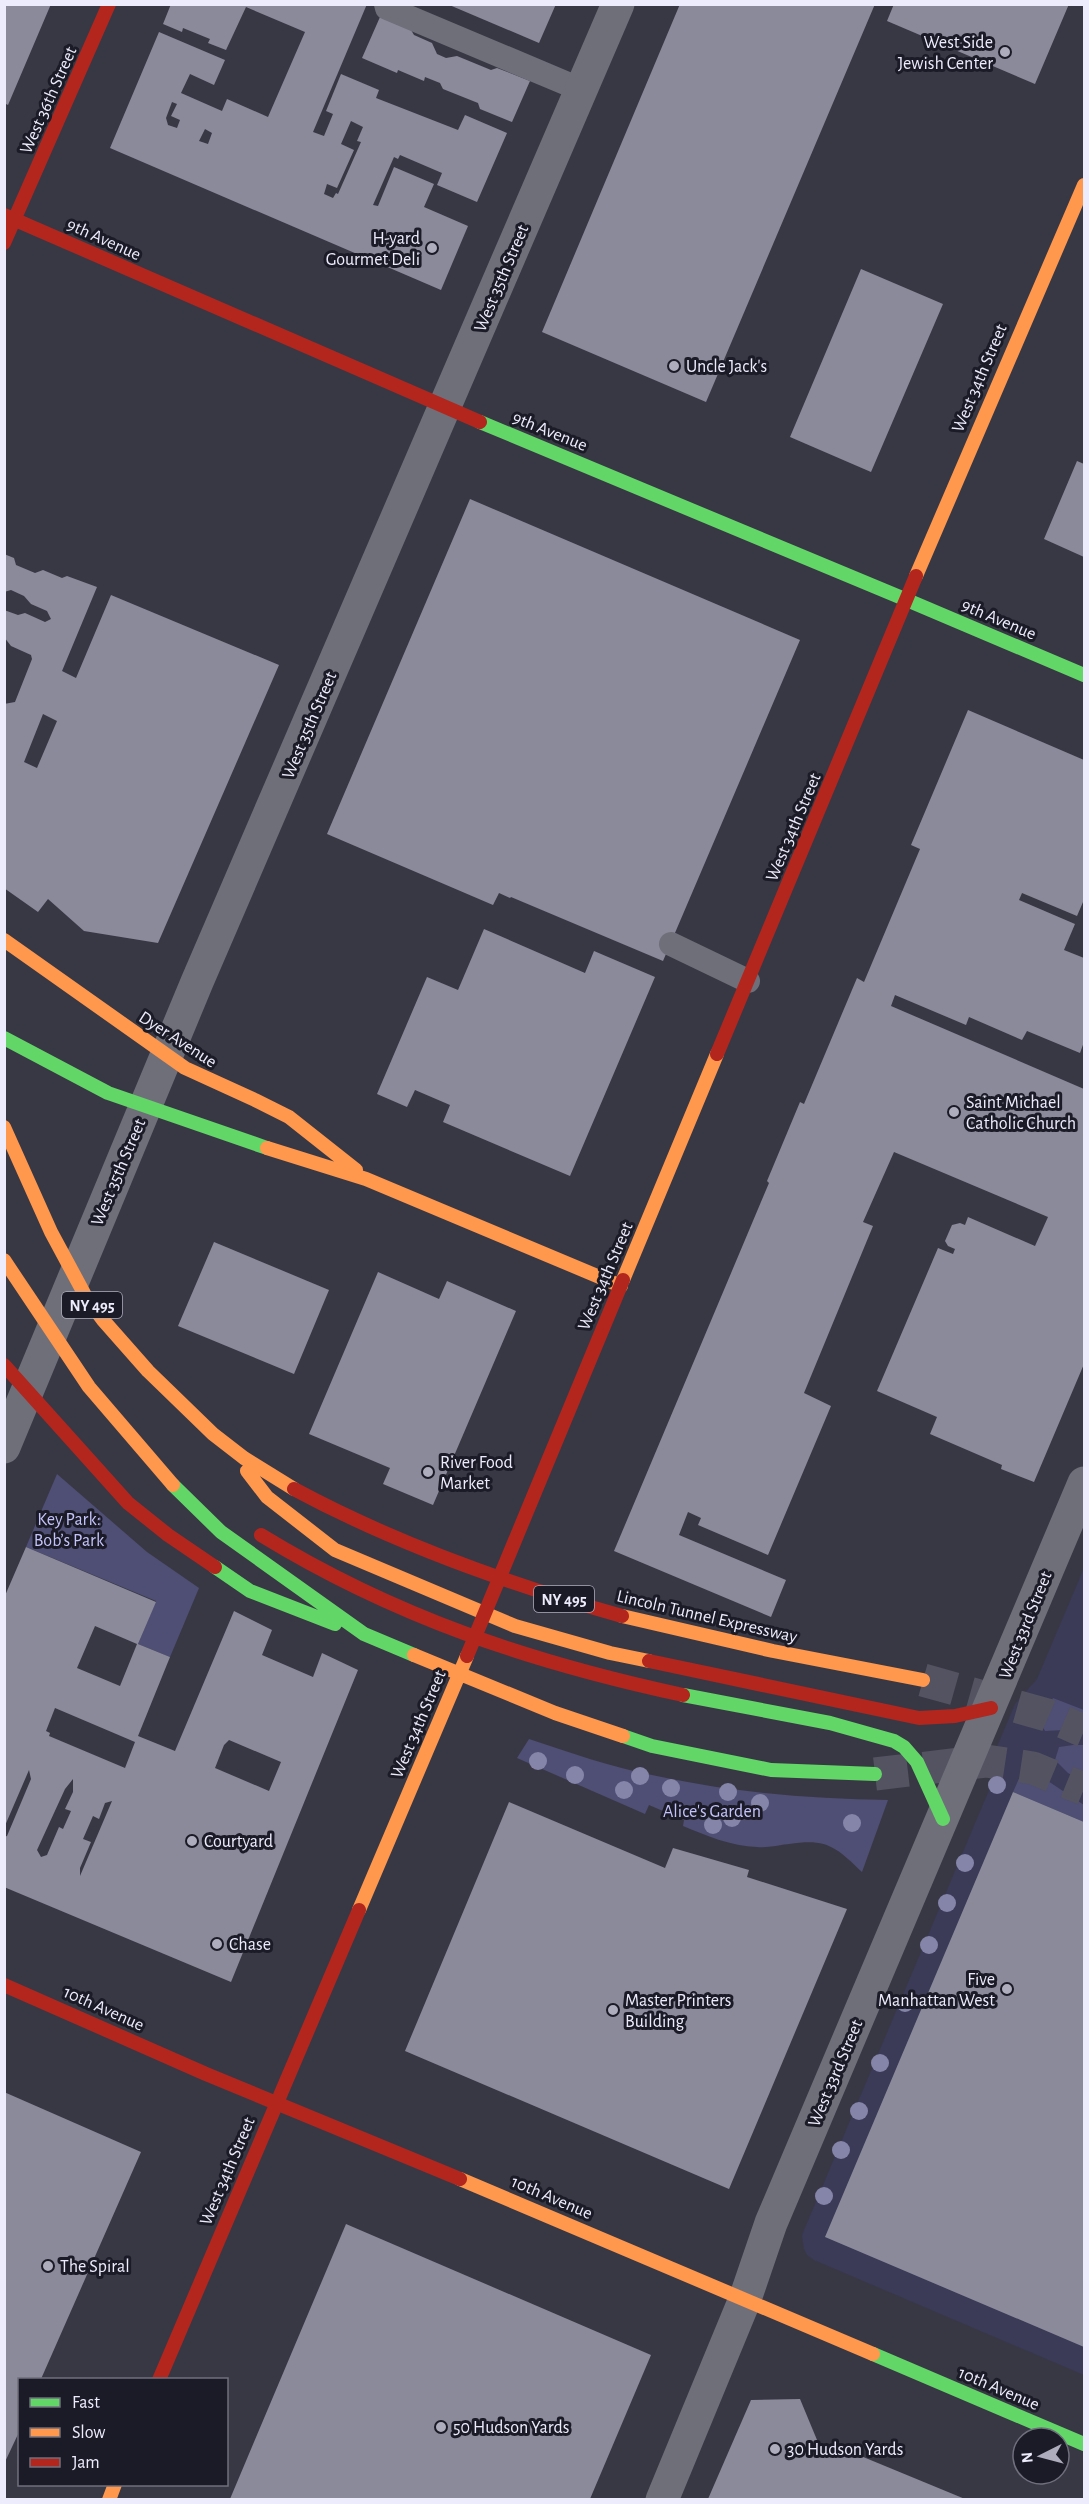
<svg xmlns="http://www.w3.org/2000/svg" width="1089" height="2504" viewBox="0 0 1089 2504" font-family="'Alegreya Sans',sans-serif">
<rect width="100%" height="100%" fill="#383845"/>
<path fill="#3b3a57" d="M1084,1568V2375L814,2260L807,2255L804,2249L802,2235L992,1783L993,1756L1015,1704L1037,1679Z"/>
<path fill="#4f4e74" d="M57,1474L147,1552L199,1588L170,1657L138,1644L156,1601L26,1547Z
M1053,1698L1084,1710V1729L1045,1731L1042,1725Z
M529,1739C569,1752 610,1767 652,1775C729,1792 809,1799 888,1800L862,1872C836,1847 827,1838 789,1844C779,1845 768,1848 757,1847C731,1846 707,1836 683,1826L684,1820L649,1805L645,1814L517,1758Z
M1073,1745H1084V1783L1068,1773L1055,1760L1059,1747Z
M1031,1762L1048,1781L1084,1805V1822L1013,1792L1025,1765Z"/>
<path fill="#8a8a9b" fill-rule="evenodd" d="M4,4H51L8,105L4,103Z
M171,4H367L313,132L324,136L333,114L326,111L341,74L379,90L376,98L458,130L465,115L507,133L477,202L437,185L442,173L400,155L398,159L394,157L373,205L378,206L394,167L434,184L424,207L468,226L441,290L110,148L159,32L225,60L214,85L190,74L181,93L222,111L227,99L268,117L305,32L246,7L226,50L208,43L210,39L183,28L182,32L163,24ZM172,102L177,104L171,116L180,120L177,128L168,125L166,118ZM351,121L363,127L357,141L361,142L338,194L336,193L333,198L324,194L327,184L337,188L354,150L341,144ZM205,129L212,133L208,144L199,141Z
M447,4H556L539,43Z
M680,4H875L706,402L542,332Z
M894,4H1069L1035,84L887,21Z
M380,17L411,30L414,35L432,43L437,54L446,58L457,56L491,70L497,68L530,81L512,122L480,109L478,103L443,89L440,83L425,77L424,81L398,70L397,73L362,58Z
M861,269L943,304L871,472L790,437Z
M1077,461L1084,464V557L1044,539Z
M470,499L800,640L663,961L511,897L510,898L499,893L493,905L327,834Z
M4,554L14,558L16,565L35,573L43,570L62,578L67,576L97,587L62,671L76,678L111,595L279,665L158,943L84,931L48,899L38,912L4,888V704L15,702L32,659L31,655L11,646L4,637V610L18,615L25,613L45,622L51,619L47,611L31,604L24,596L11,590L4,592ZM43,714L57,721L37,768L24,762Z
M968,710L1084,760V903L1083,902L1077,916L1022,893L1019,900L1075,924L1064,950L1084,958V1042L1080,1053L1027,1031L1022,1040L969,1017L966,1025L895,995L891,1006L1084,1089V1364L1034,1482L1001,1469L1002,1465L930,1434L937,1417L877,1391L938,1248L953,1254L955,1249L948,1246L945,1241L952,1225L960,1223L965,1225L968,1217L1035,1246L1048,1217L894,1152L863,1222L873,1226L804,1393L831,1406L768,1555L698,1525L701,1518L688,1512L679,1535L786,1580L771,1617L614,1551L769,1183L767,1181L800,1102L804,1104L857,978L864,982L920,849L911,845Z
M484,929L585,973L594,951L655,977L570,1176L443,1122L450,1105L415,1090L407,1107L377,1094L427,977L458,990Z
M214,1242L329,1290L294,1374L178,1326Z
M378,1272L439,1299L447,1281L516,1311L433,1505L383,1484L390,1468L309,1434Z
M26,1547L156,1602L138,1644L170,1657L138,1736L175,1751L234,1611L272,1630L262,1655L313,1677L322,1653L358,1670L231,1982L4,1887V1837L7,1836L31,1779L29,1770L4,1828V1598ZM95,1626L137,1644L120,1686L77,1668ZM55,1708L135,1742L125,1768L49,1736L50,1733L46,1731ZM229,1740L281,1762L269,1791L215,1768L224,1745ZM73,1779V1792L65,1809L71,1811L63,1829L59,1827L47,1855L41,1857L37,1850L65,1789ZM112,1801L80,1876V1868L91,1842L83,1839L93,1816L99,1819L105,1803Z
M1013,1792L1084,1822V2347L825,2237Z
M509,1802L665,1868L673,1848L749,1870L747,1877L847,1909L729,2189L405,2051Z
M4,2092L141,2152L41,2379H20V2430L4,2464Z
M346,2224L651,2355L590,2499H230Z
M800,2399L822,2452L834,2457L839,2447L965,2499H708L751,2400Z"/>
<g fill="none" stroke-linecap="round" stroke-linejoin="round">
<path stroke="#535361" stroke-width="33" stroke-dasharray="33 16" stroke-linecap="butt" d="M923,1680L1047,1715L1084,1731
M875,1774L986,1761L1033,1768L1084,1789"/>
<path stroke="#6f6f7a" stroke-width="24" d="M386,4L387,8L582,90
M671,944L748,981"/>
<path stroke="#6f6f7a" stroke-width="33" d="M4,1447L197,982L618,4
M662,2500L745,2299L771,2223L1084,1483"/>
<path stroke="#63d668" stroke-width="14" d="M480,422L907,600
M907,600L1084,675
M4,1038L108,1093L267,1148
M173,1485L221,1532L364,1634L414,1655
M215,1567L250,1591L335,1624
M683,1695L830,1723L894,1741L904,1747L917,1762L943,1819
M623,1736L652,1746L771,1770L875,1774
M873,2354L1084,2444"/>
<path stroke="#ff974d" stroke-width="14" d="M916,576L1084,185
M4,940L185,1068L255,1100L289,1117L356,1170
M4,1127L51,1232L86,1297L103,1320L148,1371L213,1434L244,1458L294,1489
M267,1148L366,1179L621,1286
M4,1260L89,1387L173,1485
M623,1280L717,1054
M247,1471L267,1497L335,1550L515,1626L610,1653L649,1661
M622,1616L773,1651L923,1680
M414,1655L555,1713L623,1736
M359,1910L467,1656
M460,2179L873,2354
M109,2500L115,2484"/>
<path stroke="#b3261e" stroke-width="14" d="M4,215L480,422
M4,243L109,4
M717,1054L916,576
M4,1365L128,1503L168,1535L215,1567
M294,1489C398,1545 508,1584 622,1616
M261,1535C395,1617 530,1662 683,1695
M467,1656L623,1280
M649,1661L919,1718L955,1716L991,1708
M4,1985L206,2074L460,2179
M159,2380L359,1910"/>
</g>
<g fill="#8584a9">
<circle cx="538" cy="1761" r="9"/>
<circle cx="575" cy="1775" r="9"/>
<circle cx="640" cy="1776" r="9"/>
<circle cx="997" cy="1785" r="9"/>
<circle cx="671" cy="1788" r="9"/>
<circle cx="624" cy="1790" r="9"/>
<circle cx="728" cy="1792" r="9"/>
<circle cx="760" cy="1803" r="9"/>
<circle cx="732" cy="1818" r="9"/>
<circle cx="852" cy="1823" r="9"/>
<circle cx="713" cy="1825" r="9"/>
<circle cx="965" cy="1863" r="9"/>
<circle cx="947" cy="1903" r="9"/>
<circle cx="929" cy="1945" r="9"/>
<circle cx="905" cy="2003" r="9"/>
<circle cx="880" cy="2063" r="9"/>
<circle cx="859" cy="2111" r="9"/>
<circle cx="841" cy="2150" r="9"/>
<circle cx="824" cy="2196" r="9"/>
</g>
<g fill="#adadbd" stroke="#1b1b27" stroke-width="2">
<circle cx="1005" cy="52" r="6"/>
<circle cx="432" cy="248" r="6"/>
<circle cx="674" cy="366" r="6"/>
<circle cx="954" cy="1112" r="6"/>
<circle cx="428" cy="1472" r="6"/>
<circle cx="192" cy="1841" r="6"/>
<circle cx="217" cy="1944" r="6"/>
<circle cx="1007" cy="1989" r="6"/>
<circle cx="613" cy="2010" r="6"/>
<circle cx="48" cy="2266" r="6"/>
<circle cx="441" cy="2427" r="6"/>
<circle cx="775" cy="2449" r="6"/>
</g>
<g text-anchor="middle" stroke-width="6" stroke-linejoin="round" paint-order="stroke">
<g fill="#1b1b27" stroke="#adadbd" stroke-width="1.5">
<rect x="62" y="1292" width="60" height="26" rx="4.5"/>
<rect x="534" y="1586" width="60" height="26" rx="4.5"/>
</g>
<g font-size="16" font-weight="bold" fill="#ececfd">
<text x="92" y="1311">NY 495</text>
<text x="564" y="1605">NY 495</text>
</g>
<g font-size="18" fill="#ececfd" stroke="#1b1b27" text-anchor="start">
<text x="993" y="48" text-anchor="end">West Side<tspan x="993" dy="21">Jewish Center</tspan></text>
<text x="420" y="244" text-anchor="end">H-yard<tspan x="420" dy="21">Gourmet Deli</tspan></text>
<text x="686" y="372">Uncle Jack's</text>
<text x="966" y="1108">Saint Michael<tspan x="966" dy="21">Catholic Church</tspan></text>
<text x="440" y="1468">River Food<tspan x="440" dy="21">Market</tspan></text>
<text x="204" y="1847">Courtyard</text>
<text x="229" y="1950">Chase</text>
<text x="995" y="1985" text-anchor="end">Five<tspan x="995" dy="21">Manhattan West</tspan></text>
<text x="625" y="2006">Master Printers<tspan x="625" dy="21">Building</tspan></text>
<text x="60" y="2272">The Spiral</text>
<text x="453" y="2433">50 Hudson Yards</text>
<text x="787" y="2455">30 Hudson Yards</text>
</g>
<g font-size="18" fill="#ececfd" stroke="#1b1b27">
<text transform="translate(48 100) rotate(-66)" y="6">West 36th Street</text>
<text transform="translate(104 239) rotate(24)" y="6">9th Avenue</text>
<text transform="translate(501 278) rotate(-67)" y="6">West 35th Street</text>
<text transform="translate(979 378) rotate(-67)" y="6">West 34th Street</text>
<text transform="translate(550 431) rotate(22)" y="6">9th Avenue</text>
<text transform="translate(999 619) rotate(23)" y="6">9th Avenue</text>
<text transform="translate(309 725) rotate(-67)" y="6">West 35th Street</text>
<text transform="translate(793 827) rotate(-67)" y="6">West 34th Street</text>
<text transform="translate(178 1039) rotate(33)" y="6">Dyer Avenue</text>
<text transform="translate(118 1172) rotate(-67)" y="6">West 35th Street</text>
<text transform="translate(605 1276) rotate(-67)" y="6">West 34th Street</text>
<text transform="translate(707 1616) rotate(13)" y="6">Lincoln Tunnel Expressway</text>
<text transform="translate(1025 1625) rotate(-68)" y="6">West 33rd Street</text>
<text transform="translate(418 1724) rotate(-67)" y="6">West 34th Street</text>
<text transform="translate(104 2008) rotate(24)" y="6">10th Avenue</text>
<text transform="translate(835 2073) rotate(-67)" y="6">West 33rd Street</text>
<text transform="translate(227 2171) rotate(-67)" y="6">West 34th Street</text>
<text transform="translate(552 2197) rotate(23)" y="6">10th Avenue</text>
<text transform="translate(999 2388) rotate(23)" y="6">10th Avenue</text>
</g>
<g font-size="18" fill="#c4c3fb" stroke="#1b1b27">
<text x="69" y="1525">Key Park:<tspan x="69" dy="21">Bob’s Park</tspan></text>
<text x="712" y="1817">Alice's Garden</text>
</g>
</g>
<rect width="1089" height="2504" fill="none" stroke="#ececfd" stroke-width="12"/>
<rect x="18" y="2378" width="210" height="108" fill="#1b1b27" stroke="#6f6f7d" stroke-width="1.5"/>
<rect x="30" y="2398" width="30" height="9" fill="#63d668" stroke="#6f6f7d" stroke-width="1.5"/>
<text x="72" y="2408" font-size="18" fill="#ececfd">Fast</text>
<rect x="30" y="2428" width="30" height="9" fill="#ff974d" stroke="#6f6f7d" stroke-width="1.5"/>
<text x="72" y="2438" font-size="18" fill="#ececfd">Slow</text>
<rect x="30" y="2458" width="30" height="9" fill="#b3261e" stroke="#6f6f7d" stroke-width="1.5"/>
<text x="72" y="2468" font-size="18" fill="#ececfd">Jam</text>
<g transform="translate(1041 2456) rotate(264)"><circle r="28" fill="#1b1b27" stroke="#6f6f7d" stroke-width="1.5"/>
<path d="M0-4.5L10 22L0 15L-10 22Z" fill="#adadbd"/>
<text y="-9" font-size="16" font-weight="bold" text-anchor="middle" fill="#ececfd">N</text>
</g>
</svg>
